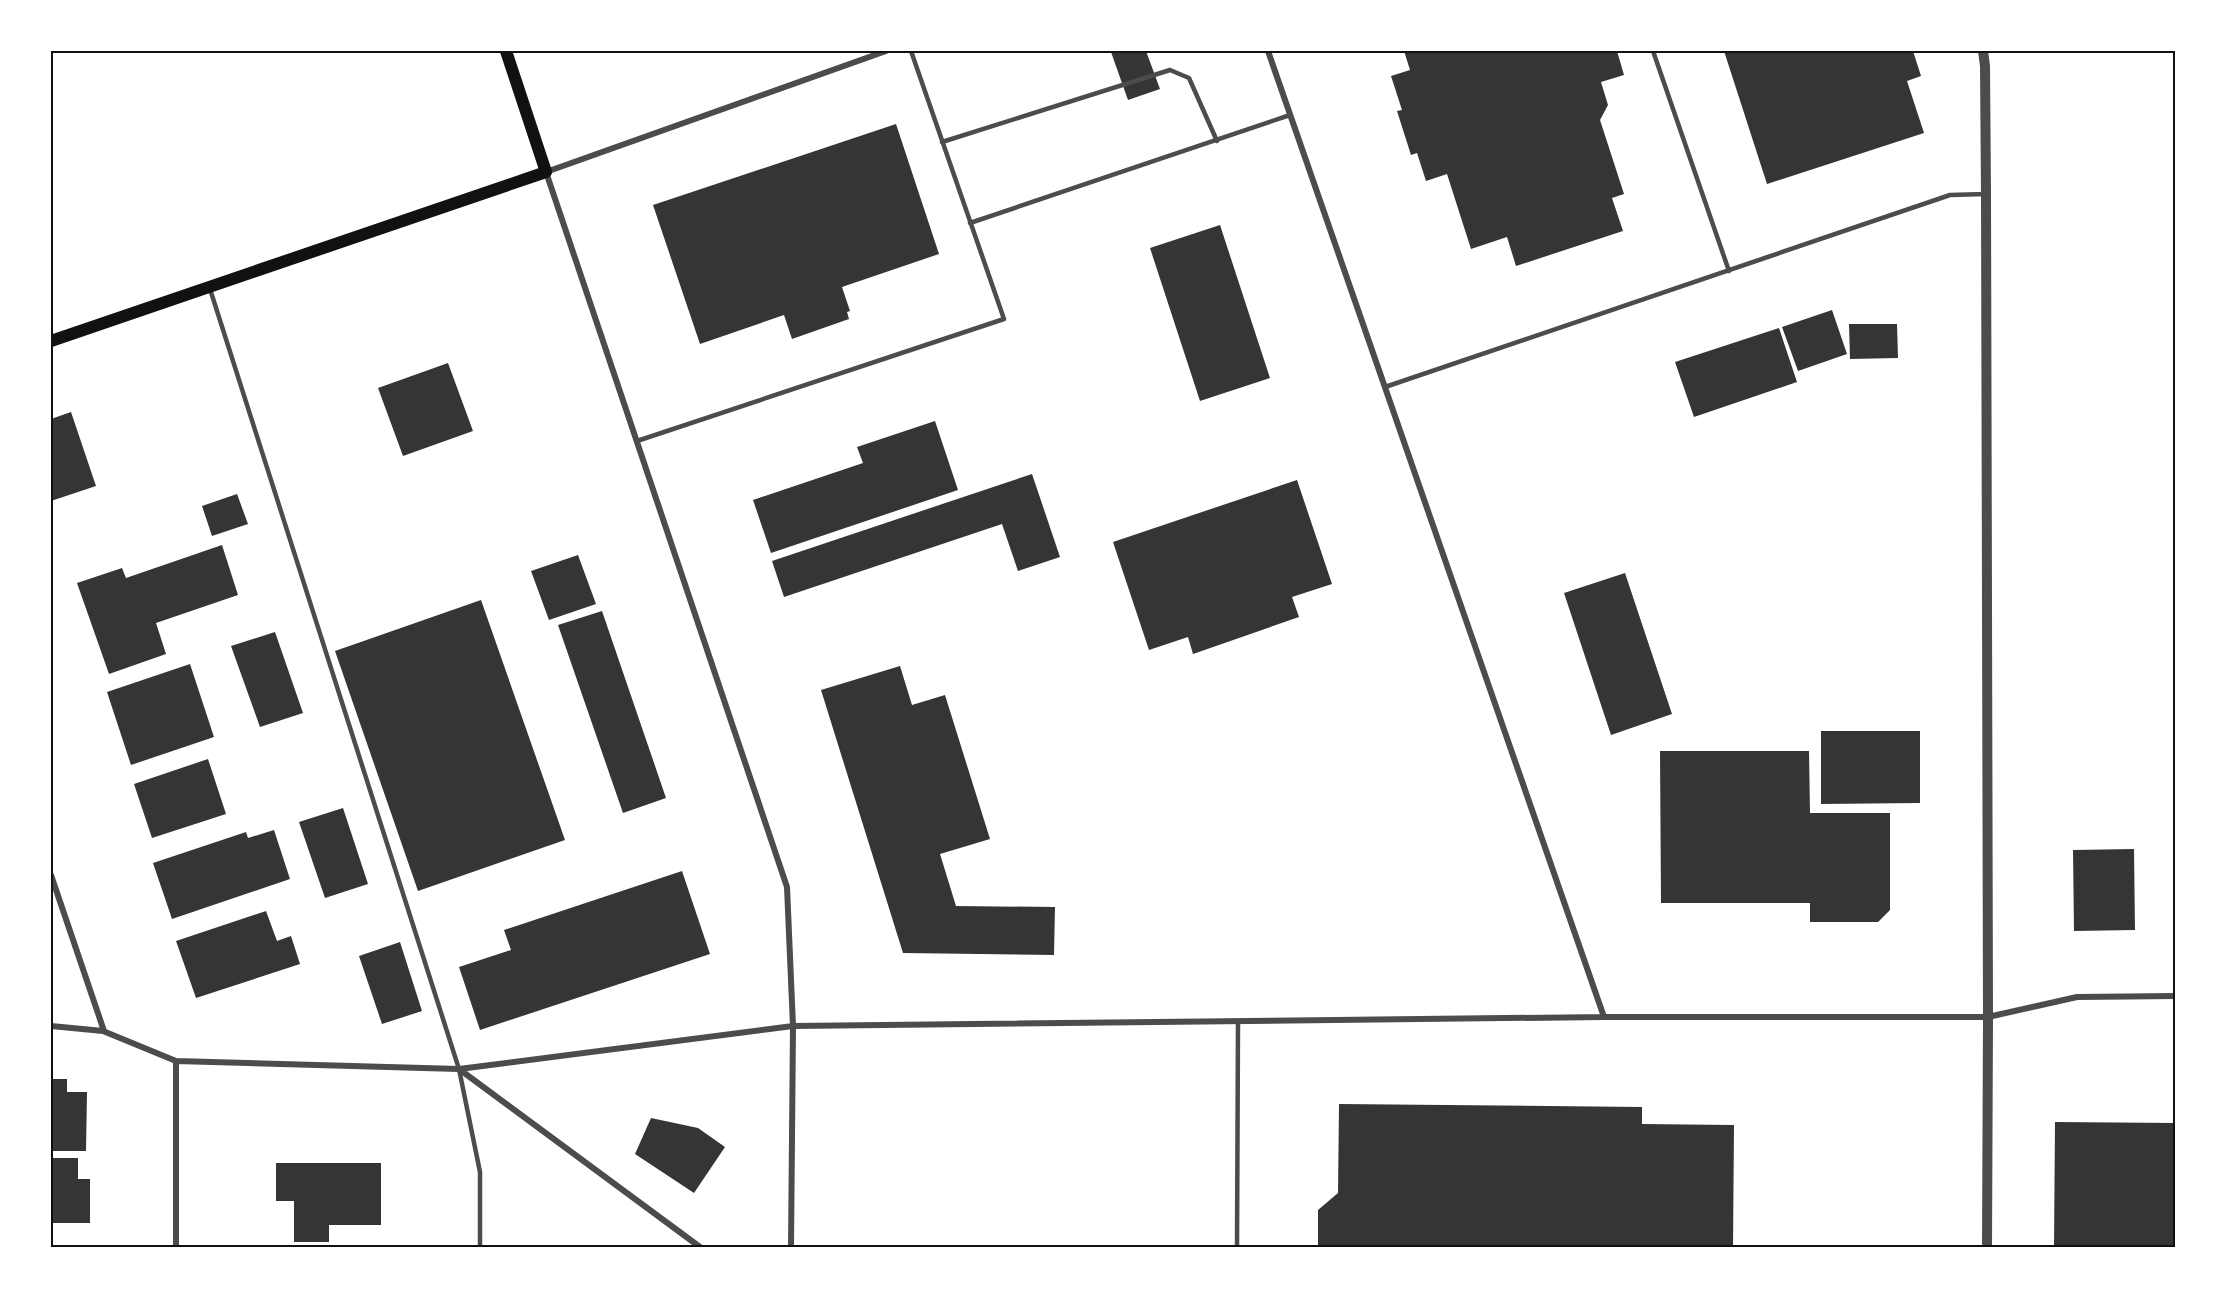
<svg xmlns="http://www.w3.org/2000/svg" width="2227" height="1298" viewBox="0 0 2227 1298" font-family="'Libre Baskerville',serif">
<rect width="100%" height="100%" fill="#fff"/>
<path fill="#353535" d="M1115,51H1146L1160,89L1128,100L1111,52Z
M1404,51H1589L1590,53L1617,51L1624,75L1601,82L1608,105L1600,120L1624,194L1612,198L1623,231L1516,266L1507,237L1471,249L1447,174L1426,181L1417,153L1411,155L1397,111L1402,110L1391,76L1410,70Z
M1724,51H1913L1921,76L1907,81L1924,133L1767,184Z
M896,124L939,254L842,287L850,311L847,312L849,319L792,339L784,315L700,344L653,205Z
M1220,225L1270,378L1200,401L1150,248Z
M1832,310L1847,354L1798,371L1782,327Z
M1849,324H1897L1898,358L1850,359Z
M1779,328L1797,382L1694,417L1675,362Z
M448,363L473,431L403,456L378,388Z
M71,412L96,486L51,501V419Z
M935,421L958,490L771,553L753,500L863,463L857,447Z
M1032,474L1060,557L1018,571L1002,524L784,597L772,561Z
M1297,480L1332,584L1292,597L1299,617L1193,654L1188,637L1149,650L1113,542Z
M237,494L248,524L212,536L202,506Z
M222,545L238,595L156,623L166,654L109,674L77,583L122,568L126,578Z
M578,555L596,604L549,620L531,571Z
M1625,573L1672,714L1611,735L1564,593Z
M481,600L565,840L418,891L335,651Z
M602,611L666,798L623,813L558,625Z
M275,632L303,713L260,727L231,646Z
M190,664L214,737L131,765L107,692Z
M900,666L912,705L945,695L990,839L940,854L956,906L1055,907L1054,955L903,953L821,690Z
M1821,731H1920V803L1821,804Z
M1660,751H1809L1810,813H1890V910L1878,922H1810V903H1661Z
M208,759L226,814L152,838L134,784Z
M343,808L368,884L325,898L299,822Z
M274,830L290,879L172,919L153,863L246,832L248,838Z
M2134,849L2135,930L2074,931L2073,850Z
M682,871L710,954L480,1030L459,967L511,950L504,930Z
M266,911L277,941L291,936L300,964L196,998L176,941Z
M400,942L422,1011L382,1024L359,956Z
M51,1079H67V1092H87L86,1151H51Z
M1339,1104L1642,1107V1124L1734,1125L1733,1247H1318V1210L1338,1193Z
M651,1118L698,1128L725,1147L694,1193L635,1154Z
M2055,1122L2176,1123V1247H2054Z
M51,1158H78V1179H90V1223H51Z
M276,1163H381V1225H329V1242H294V1201H276Z"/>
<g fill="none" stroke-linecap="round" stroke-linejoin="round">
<path stroke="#4c4c4c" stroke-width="4.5" d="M1653,51L1729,271
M942,142L1170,70L1189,78L1217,141
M970,223L1290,115
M210,289L459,1069L480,1172V1247
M1385,387L1950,195L1986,194
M637,441L1004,319L911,51
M1237,1247L1238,1021"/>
<path stroke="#4c4c4c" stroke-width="6" d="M1268,51L1604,1017
M51,875L104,1031
M51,1026L103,1031L176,1061L459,1069L793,1026L1604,1017H1988L2077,997L2176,996
M176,1061V1247
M459,1069L700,1247
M791,1247L793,1026L787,887L546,172L886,51"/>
<path stroke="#4c4c4c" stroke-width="10" d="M1983,51L1985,66L1986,194L1988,1017L1987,1247"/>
<path stroke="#111" stroke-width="12" d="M51,341L546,172L506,51"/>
</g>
<rect width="2227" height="1298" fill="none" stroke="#ffffff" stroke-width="105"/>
<rect x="52" y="52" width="2122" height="1194" fill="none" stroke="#111" stroke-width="2"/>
</svg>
